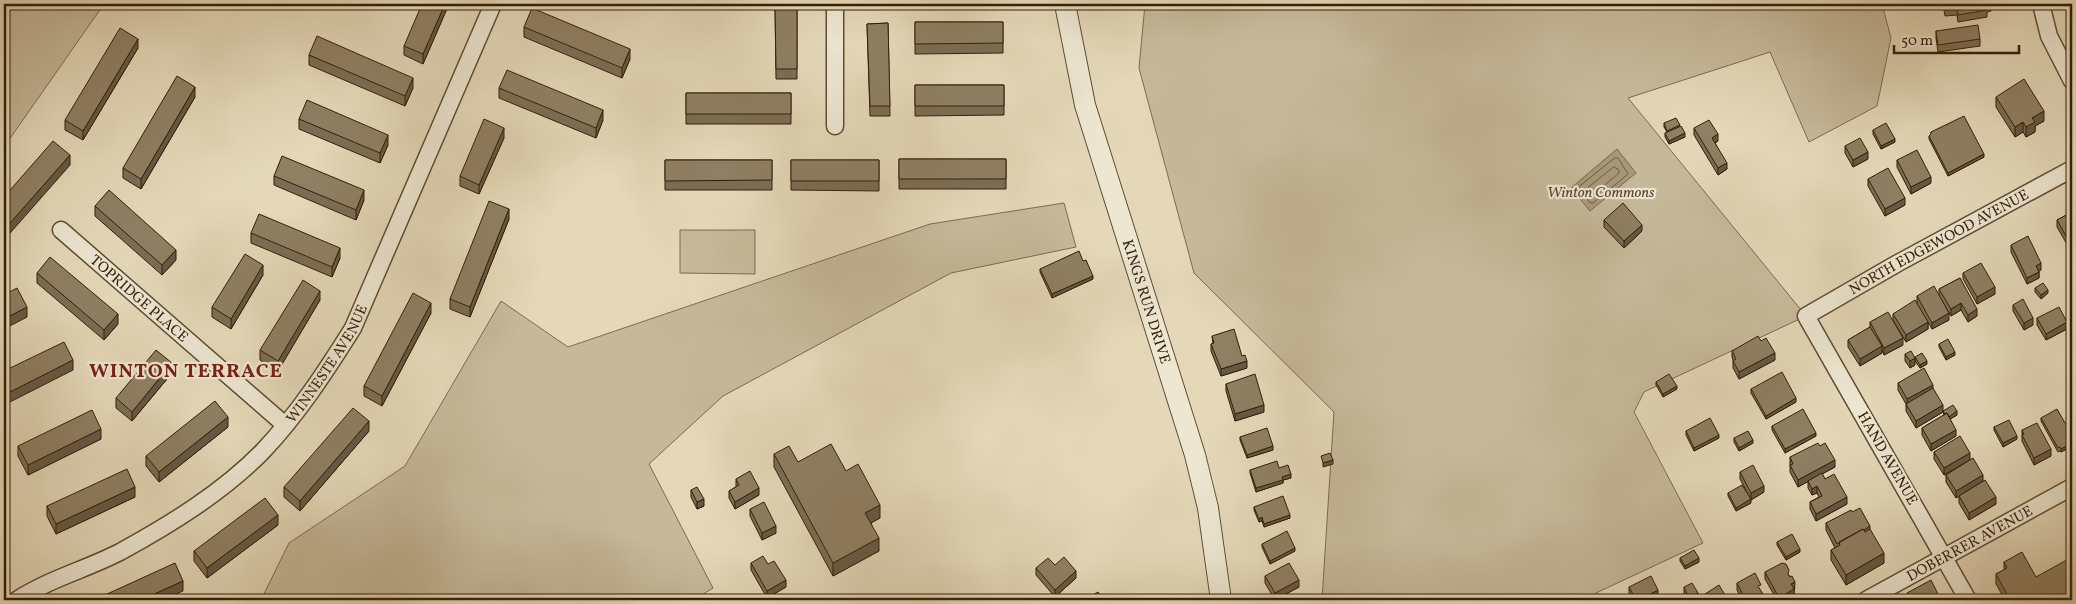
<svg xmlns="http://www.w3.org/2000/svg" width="2076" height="604" viewBox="0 0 2076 604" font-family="Vollkorn,serif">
<rect width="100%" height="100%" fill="#e4d8b8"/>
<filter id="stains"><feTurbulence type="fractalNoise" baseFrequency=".004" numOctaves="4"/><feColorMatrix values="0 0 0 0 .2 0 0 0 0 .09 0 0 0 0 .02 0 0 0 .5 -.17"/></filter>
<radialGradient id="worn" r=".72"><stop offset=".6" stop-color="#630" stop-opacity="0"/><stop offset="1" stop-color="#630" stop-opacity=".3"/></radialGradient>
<path fill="#c6b99a" stroke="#7c6c50" d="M4,4H104L4,147Z
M1145,4H1882L1891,38L1877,106L1809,142L1770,52L1628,98L1806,316L1644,392L1634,412L1703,543L1596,593L1589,600H1322L1334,412L1194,273L1139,68Z
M1064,203L1076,247L951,273L723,396L649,464L713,588L694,600H261L289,543L405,466L501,301L568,347L930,224Z
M680,230H755V274L680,273Z"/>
<path fill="#a8997b" stroke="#79684c" d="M1617,149L1636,173L1590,211L1571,188Z"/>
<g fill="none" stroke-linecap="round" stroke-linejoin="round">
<path stroke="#6e5c40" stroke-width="1" d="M1615,158H1618L1628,174L1593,203H1590L1579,187Z
M1614,167L1619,170V173L1594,194H1591L1588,188Z"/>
<g stroke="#5f4d32" stroke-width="19">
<g id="minor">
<path d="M835,4V126"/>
<path d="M2041,4L2049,36L2072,81"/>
<path id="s1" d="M61,230L285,425"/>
<path id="s2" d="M17,600C49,579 87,569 120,552C171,524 223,492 263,451C298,414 326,371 353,328L493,4"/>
<path id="s3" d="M1866,600L2072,487"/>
<path id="s4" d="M1968,600L1806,316L1898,263L2072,169"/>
</g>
</g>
<g stroke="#5f4d32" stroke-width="22">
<g id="tertiary">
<path id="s5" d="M1065,4L1085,105L1195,455L1208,508L1221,600"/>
</g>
</g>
<use href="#minor" stroke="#ede6d1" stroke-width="16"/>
<use href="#tertiary" stroke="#ede6d1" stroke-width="20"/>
</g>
<path fill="#7b6d55" stroke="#331f06" d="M449,4L423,64L404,55V46Z
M1943,4H1991V11L1987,12V17L1958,22L1957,15L1945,16Z
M775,6H797V79H776Z
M915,22H1003V53L915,54Z
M888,23L890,116H870L867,24Z
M524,27L630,59L622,78L524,37Z
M1936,31L1980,39V46L1938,52L1936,38Z
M138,48L83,140L65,130V120Z
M309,55L413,88L405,106L309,65Z
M915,85H1004V115L915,116Z
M499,88L603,120L596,138L499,98Z
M686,93H791V124H686Z
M195,97L141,189L123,178V168Z
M1996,97L2044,121L2035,126V132L2026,137L2023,132L2015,137L1996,107Z
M299,119L388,145L380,163L299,129Z
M1664,123L1680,126L1685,137L1669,144L1665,137V133L1667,132L1664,127Z
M1694,128L1718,141L1715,143L1727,169L1718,175L1694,135Z
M1873,130L1895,142L1881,149L1873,134Z
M1931,132L1984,157L1948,176L1929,139V136L1931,135Z
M504,138L479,194L460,186V176Z
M1845,146L1868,159L1853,167L1845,153Z
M899,159H1006V189H899Z
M665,160H772V190H665Z
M791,160H879V191L791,190Z
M1897,160L1931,183L1911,194L1897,167Z
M274,176L364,200L356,220L274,185Z
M1868,179L1905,205L1885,216L1868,186Z
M95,206L176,260L162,275L95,216Z
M2072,212V253L2057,227V220Z
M509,219L470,317L450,309V299Z
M1604,220L1642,231L1624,248L1604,227Z
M251,233L340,258L332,277L251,243Z
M2011,245L2041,270L2039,271V278L2027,284L2011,252Z
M1083,261L1093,279L1052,298L1040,272V269Z
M37,273L118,324L104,340L37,283Z
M1963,273L1995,294L1977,304L1963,279Z
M263,275L231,329L212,317V307Z
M1960,278L1977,316L1968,322L1961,310L1951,316L1939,296V289Z
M2035,288L2048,293L2041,299L2035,292Z
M1917,296L1949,320L1932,329L1928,322V329L1906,342L1893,320V314L1917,303Z
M320,300L278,371L260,360V350Z
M2013,305L2033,325L2024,330L2013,311Z
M431,313L382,406L364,396V386Z
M2037,318L2067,329L2046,340L2037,325Z
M1870,322L1903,345L1884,355L1882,350V353L1860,366L1848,347V340L1870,327Z
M1212,336L1247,368L1221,376L1211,351V344H1213Z
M1761,341L1775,360L1739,379L1733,368V360L1732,357V351Z
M1939,344L1955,355L1946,360L1939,347Z
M1905,354L1915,365L1910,368L1905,361Z
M1915,357L1927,364L1920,368L1915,361Z
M172,373L132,421L116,408V398Z
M1656,382L1677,389L1663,397L1656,385Z
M1898,383L1933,389L1943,411L1957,415L1950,419L1956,436L1931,451L1922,435V428L1944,415L1943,412L1916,428L1906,411V404L1898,390Z
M1226,384L1264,412L1235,421L1226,391Z
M1751,389L1796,402L1766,419L1751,393Z
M2072,406V420L2070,415V408Z
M2041,418L2072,435V446L2061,452L2060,451L2058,452L2041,421Z
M1772,426L1816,436L1785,453L1772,430Z
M228,427L159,482L146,466V456Z
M1994,427L2017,439L2003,447L1994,430Z
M2022,430L2051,456L2034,465L2022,441Z
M369,431L300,511L284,497V487Z
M1686,431L1719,438L1694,451L1686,435Z
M1240,437L1273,450L1247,458L1240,440Z
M1734,438L1753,443L1739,451L1734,442Z
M101,439L28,475L18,456V446Z
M1934,452L1970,460L1944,475L1934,459Z
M774,454L798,462L846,471L880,518L871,523L879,551L833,576L774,467Z
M1790,457L1835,467L1822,474L1825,479L1847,504L1816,521L1810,509V502L1819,497L1817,493L1812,495L1808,488V481L1798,487L1790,472Z
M1279,468L1291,478L1283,480V483L1256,492L1250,473V470Z
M1740,472L1764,492L1751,500L1740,479Z
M1946,475L1983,481L1996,504L1969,520L1959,503V496L1956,498L1946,482Z
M736,479L759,495L735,509L729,498V491L736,487Z
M691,490L704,506L697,509L691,497Z
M1728,493L1751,503L1736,511L1728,496Z
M135,497L56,534L47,516V506Z
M1254,507L1290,518L1264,527L1262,521L1259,522L1254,510Z
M750,509L776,533L762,540L750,516Z
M1852,512L1870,530L1884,563L1846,585L1831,560V550L1835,548L1826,530V523Z
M278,525L207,578L194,561V551Z
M1777,542L1800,552L1786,560L1777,545Z
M1262,544L1295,551L1270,564L1262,547Z
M1680,558L1699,562L1685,569L1680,561Z
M2004,562L2036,577L2072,600H2005L1996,584V574L2004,570Z
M751,563L768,564L786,587L767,598L751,570Z
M1055,565L1076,578L1055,597L1036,575V568Z
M1765,572L1789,575L1795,588L1794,589V596L1786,600H1777L1765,579Z
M1265,576L1299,587L1275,600L1265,583Z
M1737,583L1761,591L1766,600H1742L1737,590Z
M1629,587L1658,597L1652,600H1632L1629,594Z
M1684,587L1698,599L1686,598L1684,594Z
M1705,594L1728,600H1705Z"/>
<path fill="#645945" stroke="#331f06" d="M445,4H449L423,64V54Z
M138,39V48L83,140V131Z
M630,49V59L622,78V68Z
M413,78V88L405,106V96Z
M195,87V97L141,189V179Z
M603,110V120L596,138V128Z
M2044,111V121L2035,126V132L2026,137V127L2032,118Z
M2023,122V132L2015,137V127Z
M504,128V138L479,194V185Z
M1685,133V137L1669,144V141Z
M1718,134V141L1712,144V138Z
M388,135V145L380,163V153Z
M1895,139V142L1881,149V146Z
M1868,152V159L1853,167V160Z
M1984,154V157L1948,176V173Z
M70,155V165L4,240V230Z
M1727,163V169L1718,175V168Z
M1931,177V183L1911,194V187Z
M364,190V200L356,220V210Z
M1905,198V205L1885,216V209Z
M509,209V219L470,317V307Z
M1642,225V231L1624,248V241Z
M340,248V258L332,277V267Z
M176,250V260L162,275V265Z
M2041,263V270L2036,272V266Z
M263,265V275L231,329V319Z
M2039,272V278L2027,284V278Z
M1093,276V279L1052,298V294Z
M1995,287V294L1977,304V297Z
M2048,290V293L2041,299V295Z
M320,291V300L278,371V361Z
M431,303V313L382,406V396Z
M1961,303V310L1951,316V309Z
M27,307V317L4,329V319Z
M1977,309V316L1968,322V315Z
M1949,313V320L1932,329V323Z
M118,314V324L104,340V330Z
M2033,318V325L2024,330V323Z
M1928,322V329L1906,342V335Z
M2067,322V329L2046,340V334Z
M1903,338V345L1884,355V348Z
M1882,346V353L1860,366V359Z
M1955,352V355L1946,360V357Z
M1775,353V360L1739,379V372Z
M1915,358V365L1910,368V361Z
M73,360V370L4,405V395Z
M1247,361V368L1221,376V369Z
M1927,361V364L1920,368V365Z
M172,363V373L132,421V412Z
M1933,385V392L1907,406V399Z
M1677,386V389L1663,397V394Z
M1796,398V402L1766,419V416Z
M1264,405V412L1235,421V414Z
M1943,405V412L1916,428V421Z
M1957,411V415L1947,421V417Z
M228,417V427L159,482V472Z
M369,421V431L300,511V501Z
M101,429V439L28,475V465Z
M1956,430V436L1931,451V444Z
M1816,433V436L1785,453V449Z
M1719,435V438L1694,451V448Z
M2017,436V439L2003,447V443Z
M1753,440V443L1739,451V448Z
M2072,443V446L2061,452V449Z
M1273,446V450L1247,458V455Z
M2051,449V456L2034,465V458Z
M1970,453V460L1944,475V468Z
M1333,460V464L1323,467V463Z
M1835,460V467L1798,487V480Z
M1291,474V478L1283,480V483L1256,492V488L1282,477Z
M1983,475V481L1956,498V491Z
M1764,486V492L1751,500V493Z
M1817,486V493L1812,495V489Z
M135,487V497L56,534V524Z
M759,488V495L735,509V502Z
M1847,497V504L1816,521V514Z
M1996,497V504L1969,520V513Z
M704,499V506L697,509V502Z
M1751,499V503L1736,511V508Z
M880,505V518L865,526V513Z
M278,515V525L207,578V568Z
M1290,515V518L1264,527V524Z
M1262,517V521L1259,522V519Z
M776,526V533L762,540V533Z
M1870,526V533L1839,543Z
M879,538V551L833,576V563Z
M1295,548V551L1270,564V561Z
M1800,549V552L1786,560V557Z
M1884,553V563L1846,585V575Z
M1699,558V562L1685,569V566Z
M1076,571V578L1055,597V590Z
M786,580V587L767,598V591Z
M1299,580V587L1275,600V593Z
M183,581V591L162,600H141Z
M1795,582L1794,596L1786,600H1779V598L1791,584Z
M1658,590V597L1652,600H1639Z
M1698,593V599L1696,600H1689V598Z
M1746,594V600H1743V595Z"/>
<path fill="#8f7f63" stroke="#331f06" d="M422,4H445L423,54L404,46Z
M1944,4H1991L1986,5L1987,10L1958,15L1957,8L1945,10Z
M775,6H797V69H776Z
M532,8L630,49L622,68L524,27Z
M915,22H1003V43L915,44Z
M888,23L890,106H870L867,24Z
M1978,25L1980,39L1938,45L1936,31Z
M120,28L138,39L83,131L65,120Z
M317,36L413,78L405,96L309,55Z
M507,70L603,110L596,128L499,88Z
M177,76L195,87L141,179L123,168Z
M2024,79L2044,111L2032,118L2035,122L2026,127L2023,122L2015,127L1996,97Z
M915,85H1004V106H915Z
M686,93H791V114H686Z
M307,100L388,135L380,153L299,119Z
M1964,116L1984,154L1948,173L1929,136L1931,134V132Z
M1676,118L1680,125L1667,131L1664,123Z
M484,119L504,128L479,185L460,176Z
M1709,120L1718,134L1712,138L1727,163L1718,168L1694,128Z
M1886,123L1895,139L1881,146L1873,130Z
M1681,126L1685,133L1669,141L1665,133Z
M1860,138L1868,152L1853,160L1845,146Z
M53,141L70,155L4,230V197Z
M1917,150L1931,177L1911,187L1897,160Z
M282,156L364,190L356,210L274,176Z
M899,159H1006V179H899Z
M665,160H772V180L665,181Z
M791,160H879V181H791Z
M1888,168L1905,198L1885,209L1868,179Z
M109,190L176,250L162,265L95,206Z
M489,201L509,209L470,307L450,299Z
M1623,203L1642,225L1624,241L1604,220Z
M2072,212V247L2057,220Z
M259,214L340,248L332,267L251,233Z
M2028,236L2041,263L2036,266L2039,272L2027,278L2011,245Z
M1079,251L1083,261L1086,260L1093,276L1052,294L1040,269Z
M245,254L263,265L231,319L212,307Z
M50,257L118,314L104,330L37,273Z
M1981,263L1995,287L1977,297L1963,273Z
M1960,278L1977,309L1968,315L1961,303L1951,309L1939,289Z
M303,280L320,291L278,361L260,350Z
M2043,283L2048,290L2041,295L2035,288Z
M1934,286L1949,313L1932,323L1917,296Z
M17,288L27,307L4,319V295Z
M413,293L431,303L382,396L364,386Z
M2023,299L2033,318L2024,323L2013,305Z
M1915,300L1928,322L1906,335L1893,314Z
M2059,307L2067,322L2046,334L2037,318Z
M1888,312L1903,338L1884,348L1870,322Z
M1870,327L1882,346L1860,359L1848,340Z
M1234,329L1242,356L1245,355L1247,361L1221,369L1211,344L1214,343L1212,336Z
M1758,336L1761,341L1766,338L1775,353L1739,372L1733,361L1736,359L1732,351Z
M1948,339L1955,352L1946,357L1939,344Z
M64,342L73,360L4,395V371Z
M156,350L172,363L132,412L116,398Z
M1911,351L1915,358L1910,361L1905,354Z
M1922,353L1927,361L1920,365L1915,357Z
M1924,368L1933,385L1907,399L1898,383Z
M1782,372L1796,398L1766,416L1751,389Z
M1255,374L1264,405L1235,414L1226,384Z
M1669,374L1677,386L1663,394L1656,382Z
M1933,388L1943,405L1916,421L1906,404Z
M215,401L228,417L159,472L146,456Z
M1953,405L1957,411L1949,417L1947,413L1945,414L1943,411Z
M2072,406V413L2070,408Z
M353,408L369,421L300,501L284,487Z
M1803,409L1816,433L1785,449L1772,426Z
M2057,409L2072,435V443L2061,449L2060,447L2058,448L2041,418Z
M92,410L101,429L28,465L18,446Z
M1947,413L1956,430L1931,444L1922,428Z
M1710,418L1719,435L1694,448L1686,431Z
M2009,420L2017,436L2003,443L1994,427Z
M2037,423L2051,449L2034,458L2022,435L2024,434L2022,430Z
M1267,428L1273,446L1247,455L1240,437Z
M1748,431L1753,440L1739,448L1734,438Z
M1960,436L1970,453L1944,468L1934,452Z
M1818,443L1820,446L1825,443L1835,460L1798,480L1790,465L1793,464L1790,457Z
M831,444L846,471L858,464L880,505L865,513L879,538L833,563L774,454L789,446L798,462Z
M1330,453L1333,460L1323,463L1321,456Z
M1973,458L1983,475L1956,491L1946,475Z
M1277,461L1279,468L1288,465L1291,474L1282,477L1283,480L1256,488L1250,470Z
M1753,465L1764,486L1751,493L1740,472Z
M127,469L135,487L56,524L47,506Z
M750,471L759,488L735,502L729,491L739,485L736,479Z
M1822,473L1825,479L1834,474L1847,497L1816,514L1810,502L1822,496L1817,486L1812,489L1808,481Z
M1985,480L1996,497L1969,513L1959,496Z
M1742,485L1751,499L1736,508L1728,493Z
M697,487L704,499L697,502L691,490Z
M1283,496L1290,515L1264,524L1262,517L1259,519L1254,507Z
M265,498L278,515L207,568L194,551Z
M764,502L776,526L762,533L750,509Z
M1860,508L1870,526L1864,530L1863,529L1837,544L1826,523L1851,510L1852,512Z
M1863,529L1865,532L1870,529L1884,553L1846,575L1831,550L1840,545L1839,542Z
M1287,531L1295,548L1270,561L1262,544Z
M1792,534L1800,549L1786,557L1777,542Z
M1694,550L1699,558L1685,566L1680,558Z
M2022,552L2036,577L2072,557V600H2010L1996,574L2007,568L2004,562Z
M763,556L768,564L774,561L786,580L767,591L751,563Z
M1064,557L1076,571L1055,590L1036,568L1048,558L1055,565Z
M175,563L183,581L141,600H94Z
M1289,563L1299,580L1275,593L1265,576Z
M1782,563L1786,564L1789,570L1788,574L1790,577L1792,576L1795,582L1791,584L1794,589L1779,598L1765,572Z
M1755,573L1761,585L1758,586L1766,599L1763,600H1750L1746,594L1743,595L1737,583Z
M1651,576L1658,590L1639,600H1636L1629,587Z
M1931,580L1941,600H1905L1909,598L1907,593Z
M1692,583L1698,593L1689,598L1684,587Z
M1719,585L1728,600H1708L1705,594Z
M1098,592L1104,600H1084Z
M1630,597L1632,600H1624Z
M1689,597L1690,600H1682Z"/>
<g text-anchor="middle" stroke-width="4.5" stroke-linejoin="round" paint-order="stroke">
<g font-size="15" font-style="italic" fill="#58462b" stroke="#ede6d1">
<text x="1601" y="197">Winton Commons</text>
</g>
<g font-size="15" fill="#331f06" stroke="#ede6d1">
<text dy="5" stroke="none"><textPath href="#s4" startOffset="479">NORTH EDGEWOOD AVENUE</textPath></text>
<text dy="5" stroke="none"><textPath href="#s1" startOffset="104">TOPRIDGE PLACE</textPath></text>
<text dy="5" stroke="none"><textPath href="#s5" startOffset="309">KINGS RUN DRIVE</textPath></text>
<text dy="5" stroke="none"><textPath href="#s2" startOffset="398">WINNESTE AVENUE</textPath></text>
<text transform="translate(1888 458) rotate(60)" y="5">HAND AVENUE</text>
<text dy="5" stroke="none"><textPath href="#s3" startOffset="118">DOBERRER AVENUE</textPath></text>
</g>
<g font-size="20" font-weight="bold" letter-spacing="1" fill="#7a1f14" stroke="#ede6d1">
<text x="186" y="377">WINTON TERRACE</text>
</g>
</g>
<rect width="2076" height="604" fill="none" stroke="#e4d8b8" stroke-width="20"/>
<rect x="5" y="5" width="2066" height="594" fill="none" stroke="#331f06" stroke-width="2.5"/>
<rect x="10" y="10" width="2056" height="584" fill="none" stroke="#331f06"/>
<path d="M1894 45v8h125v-8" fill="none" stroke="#331f06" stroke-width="2.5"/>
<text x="1901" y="45" font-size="15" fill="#331f06" stroke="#ede6d1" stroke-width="4" paint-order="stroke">50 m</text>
<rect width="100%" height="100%" filter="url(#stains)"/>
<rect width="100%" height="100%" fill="url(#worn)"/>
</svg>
